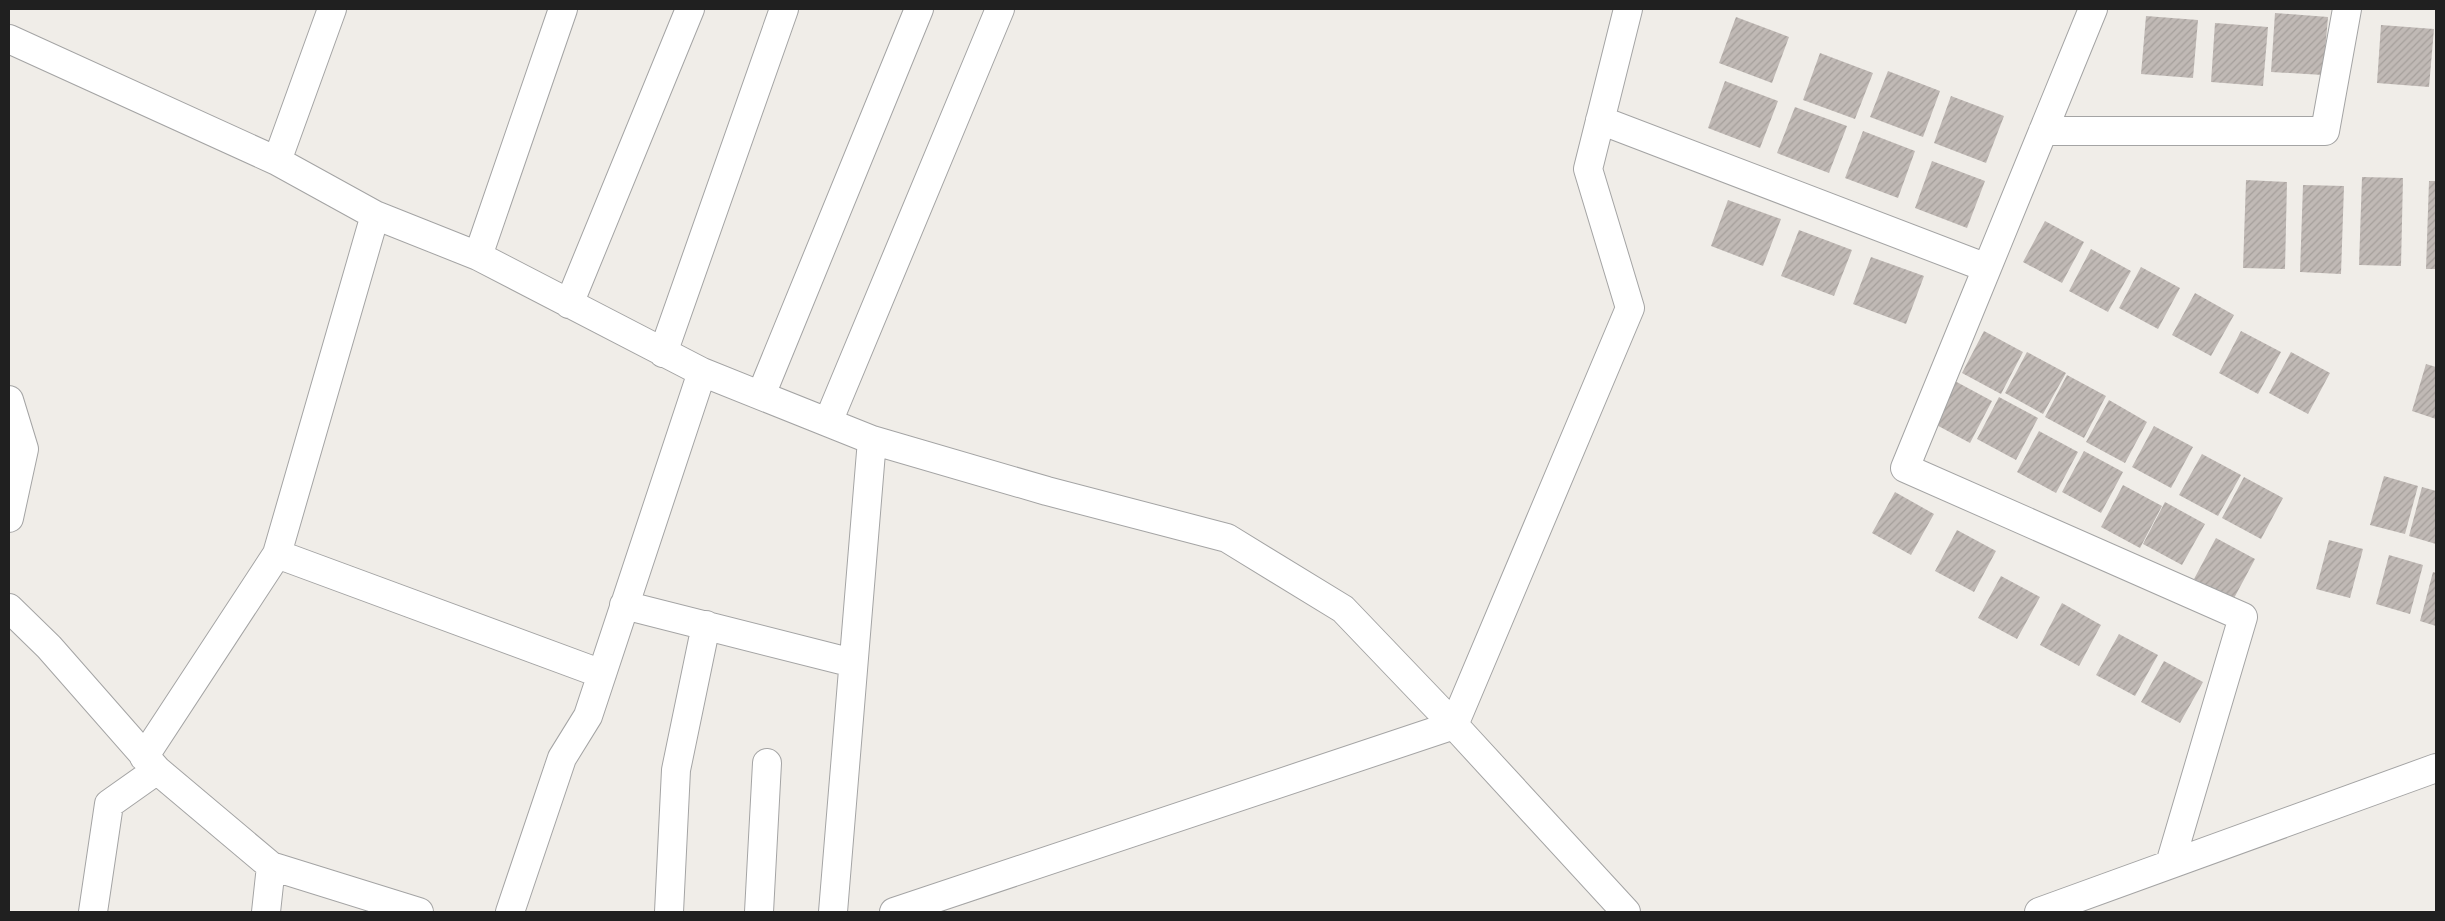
<svg xmlns="http://www.w3.org/2000/svg" width="2445" height="921" viewBox="0 0 2445 921" font-family="'IBM Plex Sans',sans-serif">
<defs>
<pattern id="building-hatch" width="6" height="6" patternUnits="userSpaceOnUse" patternTransform="scale(1.25)"><rect width="6" height="6" fill="#c0b9b5"/><path d="M-1 1l2-2M0 6l6-6M5 7l2-2" fill="none" stroke="#a59f9b"/></pattern>
</defs>
<rect width="100%" height="100%" fill="#f0ede8"/>
<path fill="url(#building-hatch)" d="M2275,13L2328,17L2323,75L2271,72Z
M2146,16L2198,20L2193,78L2141,74Z
M1736,17L1789,37L1772,83L1719,63Z
M2215,23L2268,27L2263,86L2211,82Z
M2381,25L2434,29L2429,87L2377,83Z
M1820,53L1873,73L1855,119L1803,100Z
M1888,71L1940,91L1923,137L1870,117Z
M1725,81L1778,101L1760,148L1708,128Z
M1951,96L2004,116L1986,163L1934,143Z
M1795,107L1847,126L1829,173L1777,153Z
M1863,131L1915,151L1898,198L1845,178Z
M1932,161L1985,181L1967,228L1915,208Z
M2362,177L2403,178L2401,266L2359,265Z
M2246,180L2287,182L2285,269L2243,268Z
M2429,181H2436V269H2426Z
M2303,185L2344,186L2341,274L2300,272Z
M1728,200L1781,219L1763,266L1711,246Z
M2045,221L2084,242L2062,283L2023,262Z
M1799,230L1852,250L1834,296L1781,276Z
M2091,249L2131,271L2108,312L2069,291Z
M1871,257L1924,276L1906,324L1853,304Z
M2141,267L2180,288L2158,329L2119,308Z
M2195,293L2234,315L2211,356L2172,335Z
M1984,331L2023,352L2001,394L1962,373Z
M2241,331L2281,352L2258,394L2219,373Z
M2027,352L2066,373L2043,414L2005,393Z
M2291,352L2330,373L2308,414L2269,393Z
M2426,364L2436,367V419L2412,411Z
M2067,375L2106,396L2084,438L2045,417Z
M1953,380L1992,401L1970,443L1931,422Z
M1999,397L2038,418L2016,460L1977,439Z
M2109,400L2147,422L2125,463L2086,442Z
M2154,426L2193,447L2171,488L2132,467Z
M2039,431L2078,452L2056,493L2017,472Z
M2084,451L2123,472L2101,513L2062,492Z
M2202,454L2241,475L2218,516L2179,495Z
M2384,476L2418,486L2405,534L2370,525Z
M2244,477L2283,498L2261,539L2222,518Z
M2123,485L2162,506L2140,548L2101,527Z
M2422,487L2436,491V544L2409,536Z
M1895,492L1934,514L1911,555L1872,533Z
M2165,502L2205,524L2182,565L2143,544Z
M1957,530L1996,551L1974,592L1935,571Z
M2216,538L2255,559L2233,600L2194,579Z
M2329,540L2363,549L2350,598L2316,589Z
M2389,555L2423,565L2410,614L2376,604Z
M2433,572L2436,573V626L2420,621Z
M2001,576L2040,597L2017,639L1978,618Z
M2062,603L2101,625L2079,666L2040,645Z
M2119,634L2158,655L2135,696L2096,675Z
M2164,661L2203,682L2180,723L2141,702Z"/>
<g fill="none" stroke-linecap="round" stroke-linejoin="round">
<g stroke="#a4a4a4" stroke-width="30">
<path id="street" d="M9,39L277,161L375,215L478,256L702,372L872,440L1047,491L1227,538L1343,609L1454,725L1626,912
M1600,120L1987,268L1905,468L2243,617L2170,864
M2043,131H2325L2347,9
M277,161L332,9
M478,256L563,9
M1987,268L2093,9
M569,304L690,9
M663,353L784,9
M761,395L919,9
M9,400L24,449L9,518
M828,422L1000,9
M277,554L602,674
M624,605L853,663
M9,608L49,647L157,770L271,866L419,912
M144,757L277,554L375,215
M93,912L109,804L157,770
M266,912L271,866
M510,912L562,758L588,716L702,372
M669,912L676,770L706,625
M759,912L767,763
M833,912L872,440
M894,912L1454,725L1630,308L1588,169L1628,9
M2039,912L2436,768"/>
</g>
<use href="#street" stroke="#fff" stroke-width="28"/>
</g>
<rect width="2445" height="921" fill="none" stroke="#202020" stroke-width="20"/>
</svg>
